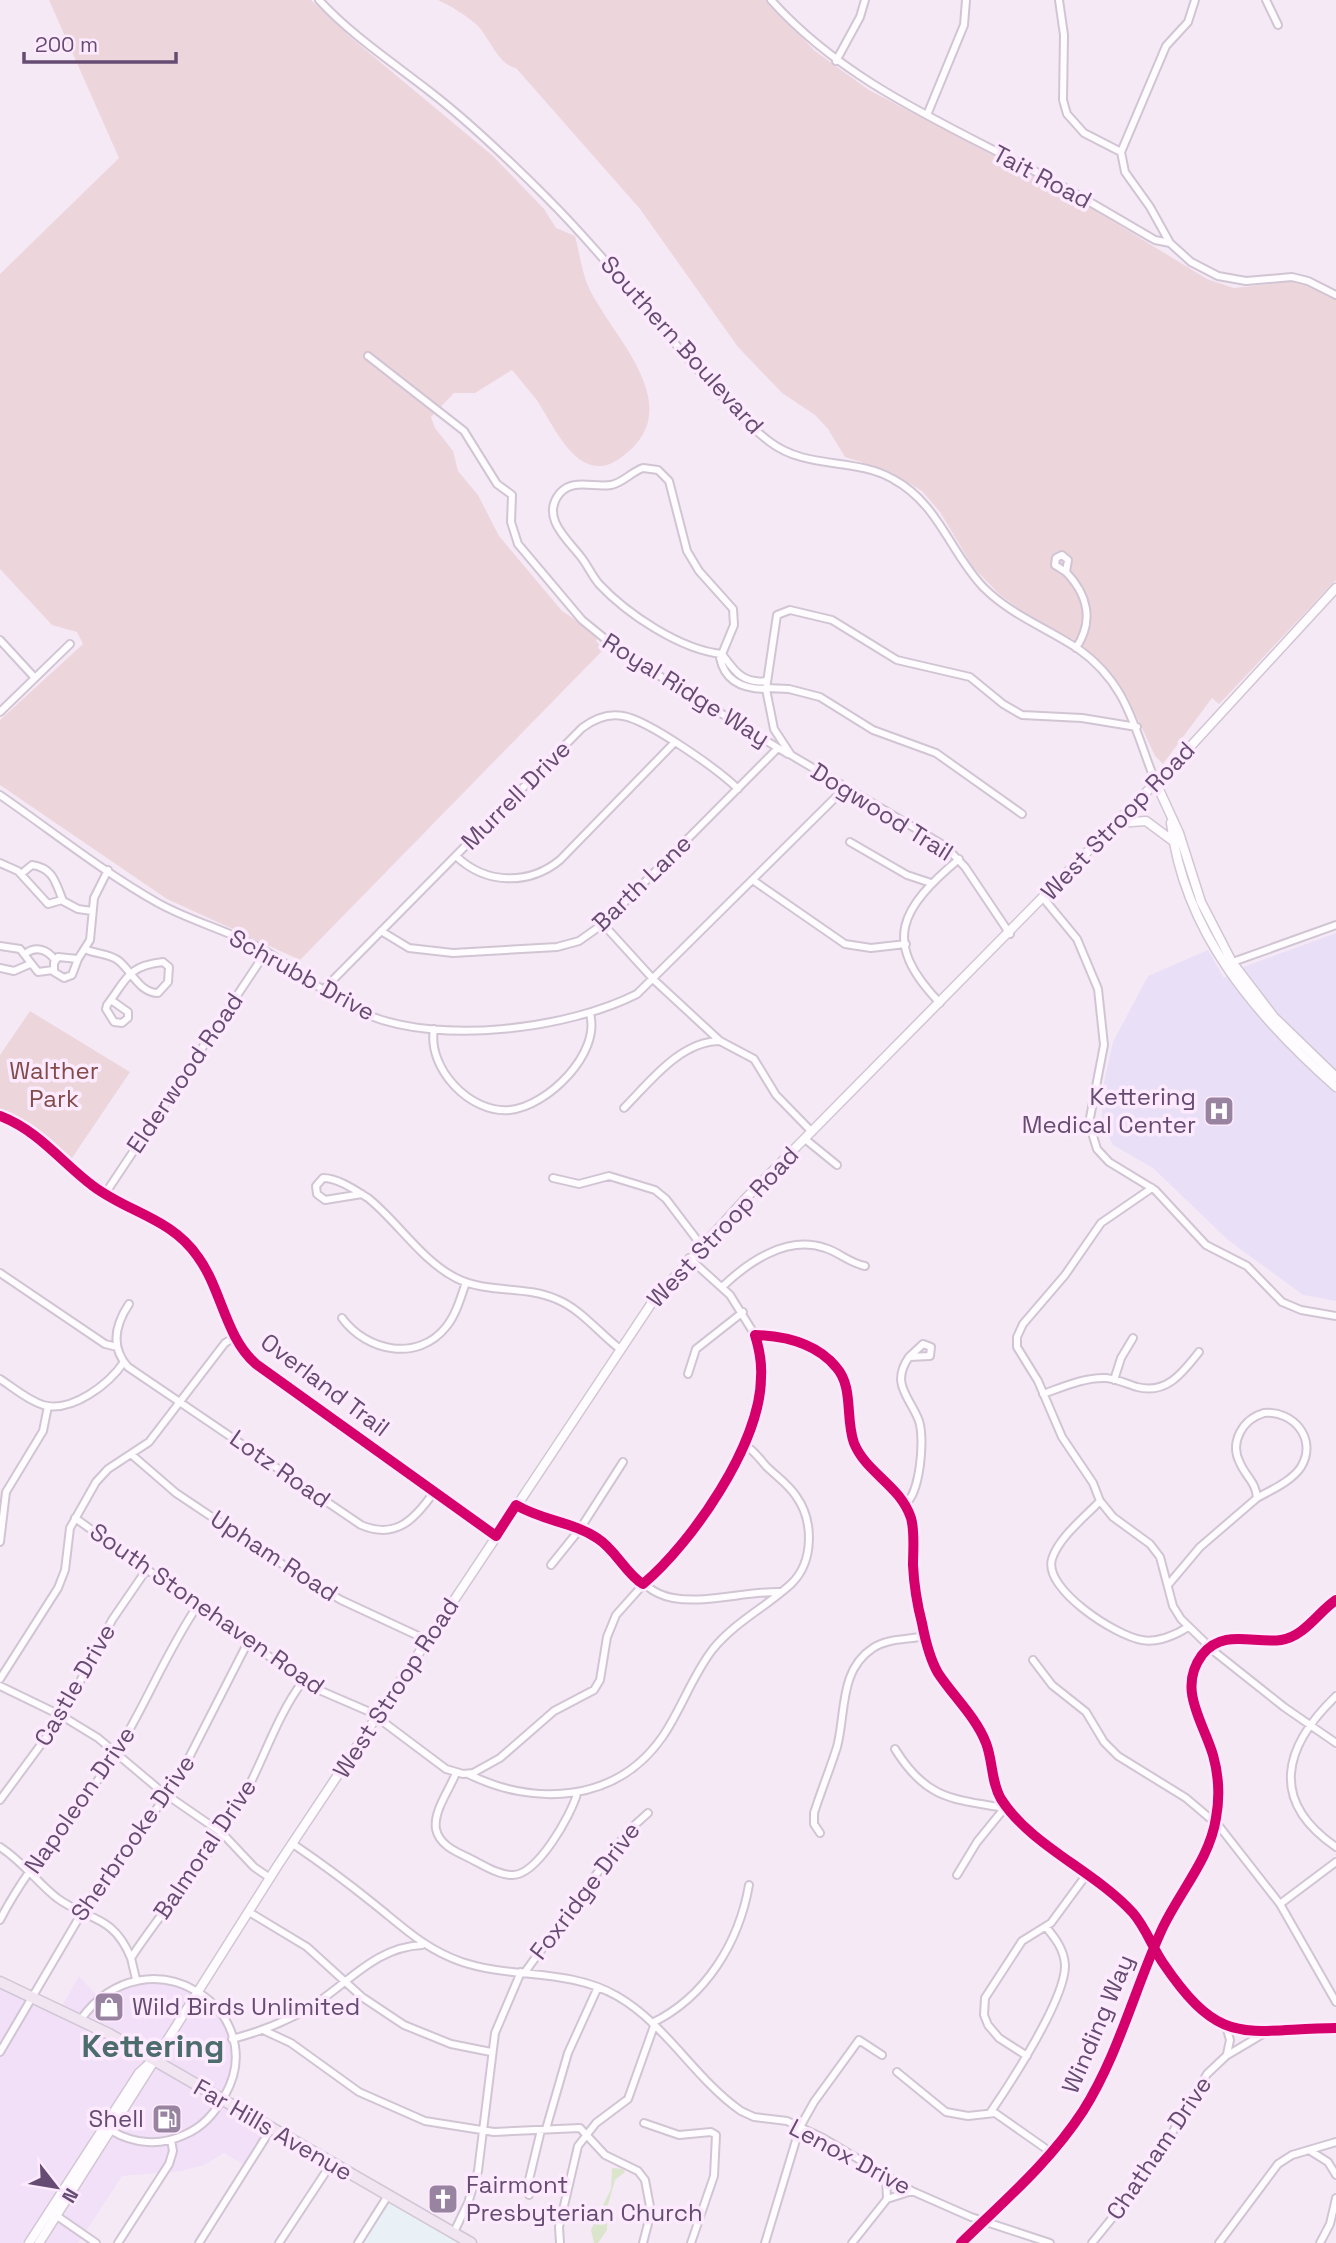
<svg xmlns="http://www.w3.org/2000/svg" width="1336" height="2243" viewBox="0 0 1336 2243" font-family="'Space Grotesk',sans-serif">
<rect width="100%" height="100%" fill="#f5e9f6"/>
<path fill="#f1e0f8" d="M79,1976L99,1998L136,1979L173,1981L211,2003L229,2029L235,2061L222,2101L271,2129L248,2167L224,2153L204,2165L181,2171L122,2176L78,2243H0V1982L61,2008Z"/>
<path fill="#eaf1f6" d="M387,2197L471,2243H358Z"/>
<path fill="#e9e0f7" d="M1336,933V1301L1303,1295L1228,1240L1153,1168L1113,1145L1103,1127L1101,1096L1113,1042L1148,976L1208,950L1224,978L1243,967Z"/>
<path fill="#edd5dc" d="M49,0H311L349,36L493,156L544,209L556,228L575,236C580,254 582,275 591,292C616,341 691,410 619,459C578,487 554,425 536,399C528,389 520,380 512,370L475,393H454L431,417L435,428L453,451L458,471L478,495L499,536L562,611L594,632L598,637L596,641L604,649L300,960L167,899L0,785V720L83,644L77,632L52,625L0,569V274L119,158Z
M438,0H766L815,51L869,90L1073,197L1207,279L1234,288L1295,281L1336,298V580L1223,700L1219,704L1212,698L1163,764L1155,756L1127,696L1096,659L1078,642L1029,616L999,594L973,567L940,512L922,491L889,471L845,457L828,429L815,415L782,393L738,347L640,209L516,68C498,65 489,36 476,24C465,15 451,6 438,0Z
M30,1011L130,1072L70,1161L40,1134L0,1112V1055Z"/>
<path fill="#dbe5cc" d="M612,2168L623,2169L625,2172L615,2180L608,2205L607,2230L598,2243H594L591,2230L611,2189Z"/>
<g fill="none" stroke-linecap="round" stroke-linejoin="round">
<g stroke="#d1c5d4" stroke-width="10">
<path id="street" d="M319,0C352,36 395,64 433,94C474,126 511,162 547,198C598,249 643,307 691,362C716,390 741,420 770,442C807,470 854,457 893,479C938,503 950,552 983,587C1011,615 1045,627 1077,648C1129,684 1134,730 1156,783
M771,0C839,76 930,117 1019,163C1066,187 1110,214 1155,240L1170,243L1191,262L1218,276L1246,281L1292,277L1308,281L1336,295
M1059,0L1064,35L1063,100L1067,114L1084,133L1121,152
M1266,0L1278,25
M836,61L860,17L865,0
M927,115L964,25L966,0
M1170,243L1150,207L1125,172L1121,152L1166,46L1188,22L1195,0
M368,356L464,431L497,484L512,495L511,522L518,544L582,620L625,655L788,754
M1062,555L1068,560L1066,572L1055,565L1056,558Z
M1066,572C1088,595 1094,621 1076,648
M0,640L35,678
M722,654C681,650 627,614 599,584C592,576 588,566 581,557C567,539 540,517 560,493C573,478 594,488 611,485C623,483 631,472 643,468L658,470L669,481L687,551L699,571L733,609L734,625L722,654L720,658C725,682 744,689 766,689
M722,654C734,670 742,684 766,681
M766,688L789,689L820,697L873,730L936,753L1022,814
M0,712L70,644
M0,795C52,831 103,872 158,903C190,921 227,930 260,948C297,969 328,998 368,1015C441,1045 568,1029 637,994L846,787
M850,842L907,875L931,883
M456,856C485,884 528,886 560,860L674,743
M0,863L18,871L48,904L62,900
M21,874L32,865C54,868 56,884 63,901L78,909L92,911
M754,881L845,944L871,948L906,944
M1044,899L1077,939L1098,989L1104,1045L1089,1123L1097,1149L1109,1162L1155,1190L1206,1245L1247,1266L1282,1302L1301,1310L1336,1316
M603,924L654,980L720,1041L754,1059L776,1095L812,1132
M381,931L409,948L453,953L557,947L579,941L603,924L778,748
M1010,934L965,867L945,846L791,755L774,729L766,689L777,615L790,610L832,620L897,660L970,677L1003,704L1022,715L1082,718L1137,727
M0,946L20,949L38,972L53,970
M87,950C97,954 111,954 119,961C132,972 140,993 158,993L168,982L169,967L163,962C127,966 127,979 107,1005L106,1009L114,1022L122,1023L128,1018V1012L111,1000
M25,954C36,945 48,950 55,960
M78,959L72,975L64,978L54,972V963L58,957L78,959L90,940L94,898L108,870
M1230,963L1336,925
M0,968L14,971L30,964
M323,990L582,728C594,719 608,713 623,716C648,720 719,770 738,789
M940,1003C880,941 901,908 959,859
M434,1029C427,1068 470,1114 510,1110C548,1106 601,1053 590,1014
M624,1108C649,1083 680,1041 720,1041
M0,1116C41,1132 64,1166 99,1190C132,1214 171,1219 196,1254C220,1286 225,1332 251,1359L496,1536
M805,1139L837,1165
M553,1178L579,1184L609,1176L655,1190L666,1199L701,1245
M1152,1188L1101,1223L1065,1275L1023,1324L1017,1337V1347L1038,1381L1062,1437L1093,1483L1100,1501L1113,1517L1150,1544L1160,1557L1173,1606L1181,1619L1216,1653L1284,1707L1336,1743
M105,1194L266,952
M362,1194L325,1200L317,1194L316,1186L323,1178C338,1178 355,1190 368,1198C398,1222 421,1260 456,1278C487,1294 524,1285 556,1299C581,1309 599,1333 620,1349
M0,1273L105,1344L117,1347
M722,1287C748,1262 787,1235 825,1248C839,1252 849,1263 865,1266
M129,1304C115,1325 110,1347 128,1367L361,1525C396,1540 415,1519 434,1492
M342,1318C367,1352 418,1362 446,1327C456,1315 461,1297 466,1282
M755,1335L779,1337L806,1345L824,1354L843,1376L851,1433L859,1454L895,1489L911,1518L916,1596L935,1666L982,1734L998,1792L1004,1802L1039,1838L1105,1887L1134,1915L1175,1980L1207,2015L1232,2028L1264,2033L1336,2028
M923,1344L931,1347L930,1356L909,1357Z
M688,1374L696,1349L743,1312
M0,1379C14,1388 27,1400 43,1405C72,1413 109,1384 124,1362
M1114,1380L1121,1358L1133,1338
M1043,1394C1063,1387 1085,1377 1106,1378C1117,1379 1127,1384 1137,1387C1167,1395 1183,1372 1199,1352
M1264,1413C1293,1410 1318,1439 1301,1467C1292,1481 1271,1490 1257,1498C1256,1482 1246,1477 1240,1463C1229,1442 1243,1419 1264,1413Z
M132,1455L176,1493L297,1574L341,1600L427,1640
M1100,1501C1085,1517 1059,1537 1052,1559C1043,1589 1116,1636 1142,1640C1157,1643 1176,1635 1188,1627
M905,1504C920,1494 925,1439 919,1421C910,1397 890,1384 909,1357
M516,1505C543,1521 575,1523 600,1540C627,1558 638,1592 673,1598C707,1604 746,1591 780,1592
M75,1518L312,1687L370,1712L446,1769L463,1774L473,1773L500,1758L554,1711L594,1690L600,1680L607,1637L616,1615L699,1522L721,1489L743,1444L761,1388V1367L755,1335L730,1295L689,1258
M0,1542L6,1492L43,1431L48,1406
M551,1565L580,1529L623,1462
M1168,1585L1200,1547L1257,1498
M1033,1660L1052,1685L1086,1712L1104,1742L1118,1756L1186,1798L1219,1826L1280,1904L1336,2002
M0,1679L58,1588L65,1570L70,1528L96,1482L108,1469L149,1442L225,1343L235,1337
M0,1686L62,1716L98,1738L161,1791L222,1833L254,1867L270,1878
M1336,1696C1283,1747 1269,1801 1336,1847
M895,1749C926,1799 951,1799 1005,1808
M456,1773C450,1789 433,1811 436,1829C439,1844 454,1851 467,1857C480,1863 497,1875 512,1875C537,1876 571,1815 577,1794
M468,1774C535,1807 617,1803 663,1736C682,1708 692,1676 713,1649C735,1622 766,1607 791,1584C814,1562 814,1521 796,1496C788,1484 776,1476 766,1466C759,1458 753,1449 743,1444
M0,1800L62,1716L112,1620L147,1569
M820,1833L814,1824V1813C821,1791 830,1769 837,1747C846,1713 839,1670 873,1648C888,1638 907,1640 925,1636
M293,1844C321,1863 348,1883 374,1904C403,1927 426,1950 462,1962C513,1979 568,1968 617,1996C666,2024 695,2079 741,2111L754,2117L787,2121L823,2138L912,2191L971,2217L1050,2243
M0,1847C22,1861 37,1882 57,1898C88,1921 113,1914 131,1958
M957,1875L977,1842L1007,1805
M1280,1904L1336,1862
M249,1912L307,1947L362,1997L404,2025L451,2044L491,2052
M0,1920C30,1861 76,1815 111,1761C144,1710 164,1655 198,1605
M525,1972L628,1831L648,1813
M136,1979L131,1958C164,1907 206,1862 237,1809C261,1768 275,1718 303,1681
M81,2019C148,1928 273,2010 225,2095C214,2114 203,2127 184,2135C160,2146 134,2144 112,2131
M652,2023C706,1997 739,1942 749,1885
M1226,2026L1230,2040L1227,2054
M263,2030L291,2043L359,2092L425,2121L494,2132L580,2128L605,2155L638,2171L645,2180L651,2212L643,2243
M232,2039C263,2031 291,2020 318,2002C352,1979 378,1947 422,1945
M0,2052L90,1899L177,1781L248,1642
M1027,2056L999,2038L988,2025L984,2015L985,1998L1022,1941L1051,1923L1087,1874
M897,2072L946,2112L968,2116L995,2113L1052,2153
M990,2113C1010,2084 1066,1998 1065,1965C1064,1949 1055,1938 1046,1927
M644,2123L679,2135L711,2132L716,2135L714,2176L691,2243
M546,2129L568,2053L598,1987
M1312,2152L1328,2162L1336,2175
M886,2177L887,2199
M529,2195L528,2184L541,2130
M57,2216L96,2243
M453,2234L468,2203L478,2171L495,2033L521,1972
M118,2243L169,2164L173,2151L171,2140
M199,2243L271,2129
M279,2243L331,2164
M358,2243L387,2197
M560,2243L559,2227L578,2146L596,2123L628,2099L654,2026
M765,2243L800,2127L814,2102L859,2040L882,2055
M852,2243L887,2199L912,2191
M961,2243C1005,2200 1049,2163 1083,2111C1119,2054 1135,1987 1163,1927C1181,1890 1210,1858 1216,1818C1220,1796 1219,1776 1213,1755C1203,1721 1177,1689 1202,1655C1223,1628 1254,1644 1281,1640C1305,1636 1318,1612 1336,1600
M1092,2243L1147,2175L1207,2074L1226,2056L1263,2034
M1219,2243L1278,2164L1292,2155L1336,2142
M1320,2243L1330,2224L1336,2198"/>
</g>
<g stroke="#d2c6d4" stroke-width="11">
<path id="secondary" d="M1156,783L1179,833L1201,902L1232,962L1274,1017L1336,1077
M1117,823L1146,821L1173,841
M1171,823C1184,933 1257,1017 1336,1087
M29,2243L139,2073L151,2062
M39,2243L278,1865L653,1301L747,1197L1178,760L1336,588"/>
</g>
<g stroke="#d1c6d5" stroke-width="13">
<path id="primary" d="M0,1982L109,2034L471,2243"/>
</g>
<use href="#street" stroke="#fefcfe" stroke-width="6"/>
<use href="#secondary" stroke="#fefcfe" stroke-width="8"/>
<use href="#primary" stroke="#f1e5f1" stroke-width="10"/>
<g stroke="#fdeafe" stroke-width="15">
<path id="cycleway" d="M0,1116C39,1131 61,1162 93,1186C129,1213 171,1218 198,1257C222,1290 225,1337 256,1364L496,1536L516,1505C543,1521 573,1522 597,1538C616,1550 626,1574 643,1584C692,1543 761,1443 761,1377C762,1363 759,1348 755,1335C785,1336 816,1343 836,1367C854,1387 845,1418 854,1443C866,1473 900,1485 911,1518C915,1532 913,1550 913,1565C914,1585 917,1604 922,1623C925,1639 930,1659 938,1673C953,1696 976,1717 986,1743C993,1761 991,1782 1001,1799C1031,1846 1095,1871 1133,1913C1146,1928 1152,1947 1163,1963C1222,2050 1244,2029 1336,2028
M961,2243C1005,2200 1049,2163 1083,2111C1119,2054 1135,1987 1163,1927C1181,1890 1210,1858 1216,1818C1220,1796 1219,1776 1213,1755C1203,1721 1177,1689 1202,1655C1223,1628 1254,1644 1281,1640C1305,1636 1318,1612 1336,1600"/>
</g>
<use href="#cycleway" stroke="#d6006c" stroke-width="10"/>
</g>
<defs>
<g id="hospital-square" transform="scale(1.575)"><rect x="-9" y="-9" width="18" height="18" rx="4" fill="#9883a0" stroke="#fdeafe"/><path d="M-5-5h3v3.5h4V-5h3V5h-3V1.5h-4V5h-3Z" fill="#fff"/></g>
<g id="shop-square" transform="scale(1.575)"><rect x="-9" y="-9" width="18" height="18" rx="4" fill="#9883a0" stroke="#fdeafe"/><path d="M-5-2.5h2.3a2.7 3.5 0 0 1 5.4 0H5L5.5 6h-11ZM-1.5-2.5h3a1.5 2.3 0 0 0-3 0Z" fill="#fff"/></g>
<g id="fuel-square" transform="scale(1.575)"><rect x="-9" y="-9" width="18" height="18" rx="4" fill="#9883a0" stroke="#fdeafe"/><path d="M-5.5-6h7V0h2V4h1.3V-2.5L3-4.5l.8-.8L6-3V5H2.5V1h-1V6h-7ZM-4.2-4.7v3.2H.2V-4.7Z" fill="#fff"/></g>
<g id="church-square" transform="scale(1.575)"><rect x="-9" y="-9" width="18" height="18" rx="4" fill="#9883a0" stroke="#fdeafe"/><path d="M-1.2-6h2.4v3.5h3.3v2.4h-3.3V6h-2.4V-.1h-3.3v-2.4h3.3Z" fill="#fff"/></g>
</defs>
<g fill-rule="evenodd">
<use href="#hospital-square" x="1219" y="1111"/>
<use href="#shop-square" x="109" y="2007"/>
<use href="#fuel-square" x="167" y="2119"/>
<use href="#church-square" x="443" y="2199"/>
</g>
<g text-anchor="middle" stroke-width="7" stroke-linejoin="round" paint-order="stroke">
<g font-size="24" fill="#664c72" stroke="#fdeafe">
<text transform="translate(1042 177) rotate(28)" y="8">Tait Road</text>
<text transform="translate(682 345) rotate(48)" y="8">Southern Boulevard</text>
<text transform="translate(686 690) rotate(32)" y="8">Royal Ridge Way</text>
<text transform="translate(516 795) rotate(-45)" y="8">Murrell Drive</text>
<text transform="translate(882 812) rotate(32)" y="8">Dogwood Trail</text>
<text transform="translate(1118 821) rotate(-46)" y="8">West Stroop Road</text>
<text transform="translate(642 883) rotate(-44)" y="8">Barth Lane</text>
<text transform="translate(302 975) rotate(29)" y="8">Schrubb Drive</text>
<text transform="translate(185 1073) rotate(-56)" y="8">Elderwood Road</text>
<text transform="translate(723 1227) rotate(-47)" y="8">West Stroop Road</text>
<text transform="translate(325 1385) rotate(37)" y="8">Overland Trail</text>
<text transform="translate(280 1469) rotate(35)" y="8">Lotz Road</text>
<text transform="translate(274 1556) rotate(33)" y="8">Upham Road</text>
<text transform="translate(207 1609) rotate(35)" y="8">South Stonehaven Road</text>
<text transform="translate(75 1685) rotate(-60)" y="8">Castle Drive</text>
<text transform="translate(396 1688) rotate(-57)" y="8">West Stroop Road</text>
<text transform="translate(80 1800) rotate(-55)" y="8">Napoleon Drive</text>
<text transform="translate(133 1838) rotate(-55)" y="8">Sherbrooke Drive</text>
<text transform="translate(205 1849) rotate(-56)" y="8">Balmoral Drive</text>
<text transform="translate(585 1891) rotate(-53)" y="8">Foxridge Drive</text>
<text transform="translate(1098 2024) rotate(-67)" y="8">Winding Way</text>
<text transform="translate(273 2130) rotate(30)" y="8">Far Hills Avenue</text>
<text transform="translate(1159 2148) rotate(-56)" y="8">Chatham Drive</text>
<text transform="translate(850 2157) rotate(28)" y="8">Lenox Drive</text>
</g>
<g font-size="24" fill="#824c4a" stroke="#fdeafe">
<text x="54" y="1079">Walther<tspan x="54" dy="28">Park</tspan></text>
</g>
<g font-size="24" fill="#664c72" stroke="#fdeafe" text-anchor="end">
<text x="1196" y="1105">Kettering<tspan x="1196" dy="28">Medical Center</tspan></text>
<text x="132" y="2015" text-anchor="start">Wild Birds Unlimited</text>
<text x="144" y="2127">Shell</text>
<text x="466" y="2193" text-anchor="start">Fairmont<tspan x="466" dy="28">Presbyterian Church</tspan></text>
</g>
<g font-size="32" font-weight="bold" fill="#4d6d6d" stroke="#fdeafe">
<text x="153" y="2057">Kettering</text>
</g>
</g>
<g transform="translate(56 2187) rotate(121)" stroke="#fdeafe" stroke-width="5" paint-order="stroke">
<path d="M0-5L12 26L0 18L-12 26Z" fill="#664c72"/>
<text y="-10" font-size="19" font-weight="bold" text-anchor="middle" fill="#664c72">N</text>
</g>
<path d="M24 52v10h152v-10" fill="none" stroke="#664c72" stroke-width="3.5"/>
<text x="35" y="52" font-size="21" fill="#664c72" stroke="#fdeafe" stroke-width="5" paint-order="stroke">200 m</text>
</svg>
